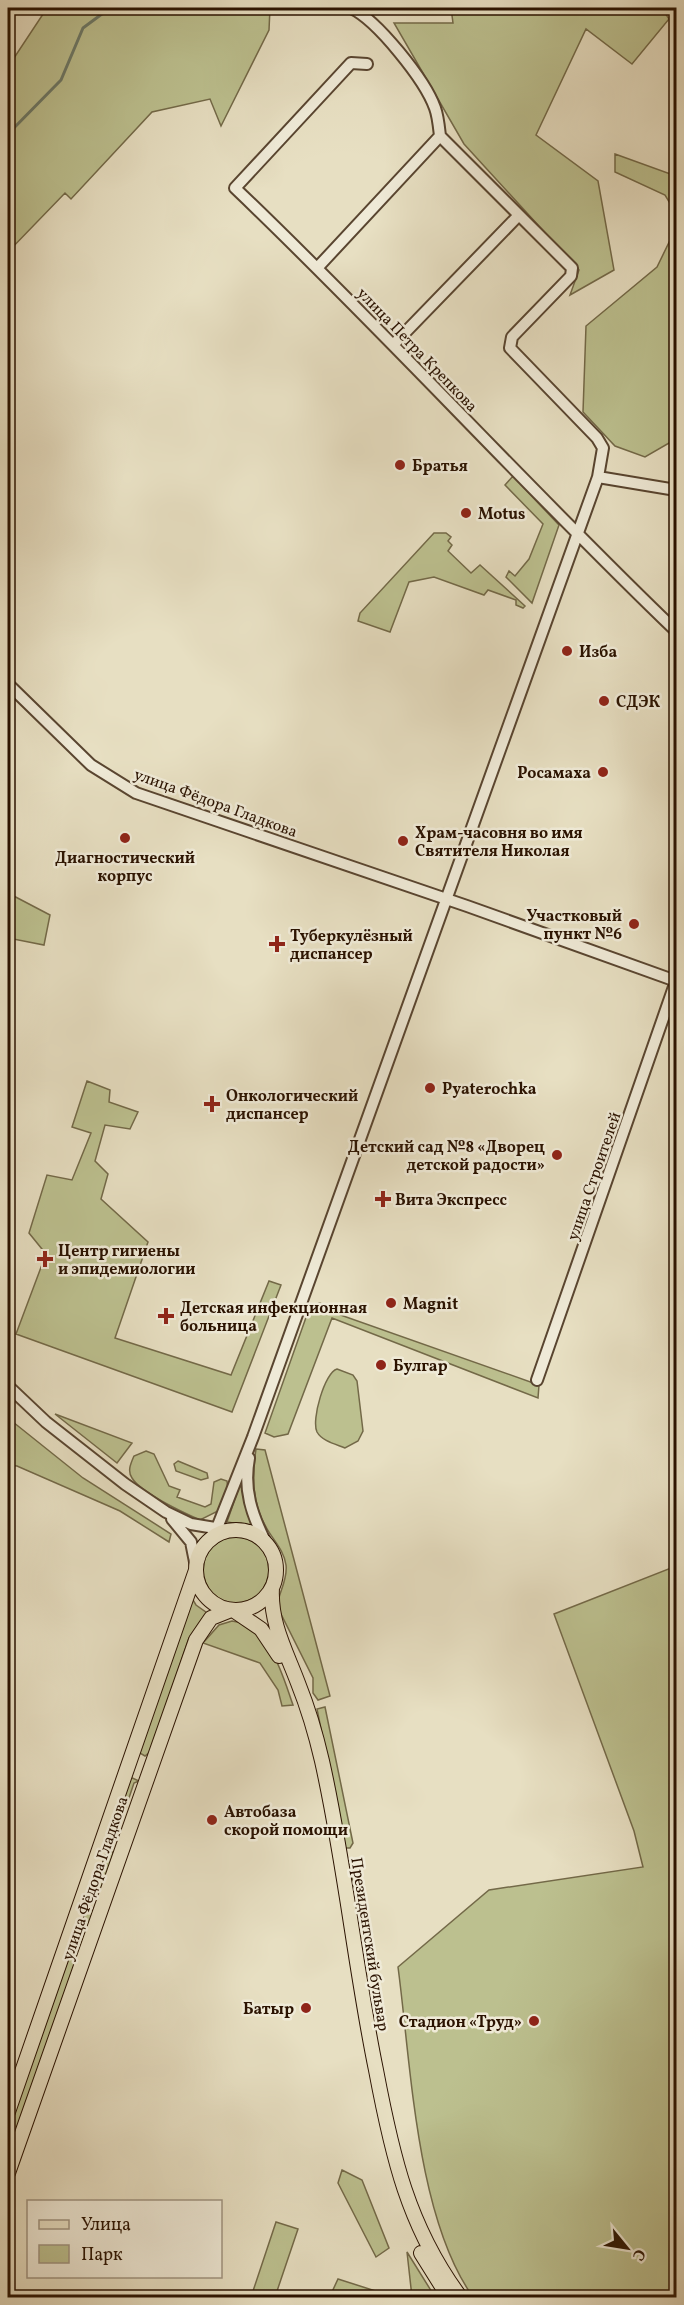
<svg xmlns="http://www.w3.org/2000/svg" width="684" height="2305" viewBox="0 0 684 2305" font-family="Vollkorn,serif">
<rect width="100%" height="100%" fill="#e7dfc2"/>
<filter id="stains"><feTurbulence type="fractalNoise" baseFrequency=".00333" numOctaves="4"/><feColorMatrix values="0 0 0 0 .2 0 0 0 0 .09 0 0 0 0 .02 0 0 0 .5 -.17"/></filter>
<radialGradient id="worn" r=".72"><stop offset=".6" stop-color="#630" stop-opacity="0"/><stop offset="1" stop-color="#630" stop-opacity=".3"/></radialGradient>
<path fill="#bcc08f" stroke="#736948" stroke-width="1.5" d="M47,8H270L269,30L221,126L210,99L152,112L71,199L65,193L8,252V67Z
M451,8H662L669,19L632,64L586,29L536,135L598,181L614,270L570,295L579,270L464,144L394,23H453Z
M615,154L676,176V213L665,195L615,172Z
M676,228V439L645,457L615,446L583,412L586,326L657,267Z
M513,476L559,525L532,603L506,577L509,571L515,576L529,559L543,524L505,485Z
M434,533H446L451,537L448,541L452,545L448,551L471,573L480,565L525,606L523,608L516,605V600L488,590L484,595L434,577L409,582L390,632L358,621L360,613Z
M8,893L50,915L44,945L8,938Z
M87,1081L110,1090L109,1102L138,1112L130,1129L105,1125L95,1161L108,1174L101,1199L148,1242L115,1338L231,1375L269,1281L281,1285L232,1412L16,1334L46,1254L29,1233L47,1175L72,1180L91,1133L72,1127Z
M319,1303L333,1307L332,1312L539,1385L538,1398L332,1318L288,1434L274,1437L265,1433L309,1309Z
M337,1369L353,1375L357,1381L363,1431L358,1441L345,1448C335,1444 322,1441 317,1432C311,1420 325,1372 337,1369Z
M55,1414L132,1443L117,1463Z
M8,1418L83,1478L171,1534L169,1542L120,1511L17,1466L8,1465Z
M256,1449L265,1450L330,1696L318,1700L313,1693V1678L277,1606C279,1592 288,1579 286,1565C284,1550 273,1540 266,1527C252,1503 252,1477 256,1449Z
M146,1451L154,1454L169,1486L180,1490L177,1497L205,1507L211,1504L214,1482L221,1479L227,1481L228,1491L220,1510L200,1520C184,1513 141,1493 132,1478C127,1471 131,1463 134,1456Z
M178,1461L207,1473L208,1478L201,1480L176,1471L174,1464Z
M240,1484L242,1485L252,1526L227,1522Z
M203 1570a33 33 0 1 1 66 0a33 33 0 1 1-66 0Z
M676,1566V2297H473C416,2217 411,2064 398,1967L489,1890L643,1867L634,1831L554,1614Z
M190,1595L196,1605L210,1615L200,1622L189,1638L151,1751L145,1756L138,1752Z
M232,1621C270,1626 282,1674 293,1705L282,1706L278,1690L260,1663L203,1643L219,1625Z
M325,1707L353,1843L350,1848H345L317,1709Z
M130,1777L139,1781L134,1783L111,1851L116,1856L100,1896H96L89,1892Z
M359,1862L363,1894H360L355,1891L349,1864Z
M86,1906L94,1911L8,2160V2119L80,1911Z
M342,2170L362,2180L389,2248L376,2257L338,2183Z
M276,2222L298,2229L275,2297H251Z
M407,2252L435,2297H412Z
M338,2279L385,2294V2297H339L331,2294Z"/>
<g fill="none" stroke-linecap="round" stroke-linejoin="round">
<path stroke="#6c7968" stroke-width="3" d="M675,8L676,10
M8,134L61,80L83,28L110,8"/>
<g stroke="#594530" stroke-width="14">
<path id="minor" d="M367,64L351,63L235,188C386,332 526,487 676,631
M318,267L440,136
M393,345L519,215
M598,477L676,490
M8,684L91,765L136,793L467,906L676,981L537,1380
M8,1386L46,1422L125,1484L166,1512L191,1524L227,1530
M249,1458C243,1490 252,1515 266,1543
M172,1519L191,1542L196,1567
M213,1538L253,1437L598,477L603,448L597,438L510,348L512,337L571,276L572,268L440,136C439,127 438,116 435,108C425,80 377,20 351,8"/>
</g>
<g stroke="#2a1200" stroke-width="16">
<path id="major" d="M196 1570a40 40 0 1 1 80 0a40 40 0 1 1-80 0Z
M272,1588C270,1623 286,1651 298,1683C308,1708 316,1735 322,1761C345,1863 355,1968 376,2070C392,2155 408,2227 461,2298
M233,1610L261,1629L279,1656
M8,2112L196,1570
M8,2173L196,1640L211,1618L231,1610
M421,2253L446,2293"/>
</g>
<use href="#minor" stroke="#efead7" stroke-width="10"/>
<use href="#major" stroke="#e7dfc2" stroke-width="14"/>
</g>
<g fill="#8f2418" stroke="#efead7" stroke-width="2">
<circle cx="400" cy="465" r="6"/>
<circle cx="466" cy="513" r="6"/>
<circle cx="567" cy="651" r="6"/>
<circle cx="604" cy="701" r="6"/>
<circle cx="603" cy="772" r="6"/>
<circle cx="125" cy="838" r="6"/>
<circle cx="403" cy="841" r="6"/>
<circle cx="634" cy="924" r="6"/>
<path d="M274 935h6v6h6v6h-6v6h-6v-6h-6v-6h6z"/>
<circle cx="430" cy="1088" r="6"/>
<path d="M209 1095h6v6h6v6h-6v6h-6v-6h-6v-6h6z"/>
<circle cx="557" cy="1155" r="6"/>
<path d="M380 1190h6v6h6v6h-6v6h-6v-6h-6v-6h6z"/>
<path d="M42 1250h6v6h6v6h-6v6h-6v-6h-6v-6h6z"/>
<circle cx="391" cy="1303" r="6"/>
<path d="M163 1307h6v6h6v6h-6v6h-6v-6h-6v-6h6z"/>
<circle cx="381" cy="1365" r="6"/>
<circle cx="212" cy="1820" r="6"/>
<circle cx="306" cy="2008" r="6"/>
<circle cx="534" cy="2021" r="6"/>
</g>
<g text-anchor="middle" stroke-width="5" stroke-linejoin="round" paint-order="stroke">
<g font-size="16" fill="#2a1200" stroke="#efead7">
<text transform="translate(418 349) rotate(46)" y="6">улица Петра Крепкова</text>
<text transform="translate(216 802) rotate(20)" y="6">улица Фёдора Гладкова</text>
<text transform="translate(593 1176) rotate(-71)" y="6">улица Строителей</text>
<text transform="translate(94 1878) rotate(-71)" y="6">улица Фёдора Гладкова</text>
<text transform="translate(371 1944) rotate(81)" y="6">Президентский бульвар</text>
</g>
<g font-size="16" font-weight="bold" fill="#2a1200" stroke="#efead7" text-anchor="start">
<text x="412" y="471">Братья</text>
<text x="478" y="519">Motus</text>
<text x="579" y="657">Изба</text>
<text x="616" y="707">СДЭК</text>
<text x="591" y="778" text-anchor="end">Росамаха</text>
<text x="415" y="838">Храм-часовня во имя<tspan x="415" dy="18">Святителя Николая</tspan></text>
<text x="125" y="863" text-anchor="middle">Диагностический<tspan x="125" dy="18">корпус</tspan></text>
<text x="622" y="921" text-anchor="end">Участковый<tspan x="622" dy="18">пункт №6</tspan></text>
<text x="290" y="941">Туберкулёзный<tspan x="290" dy="18">диспансер</tspan></text>
<text x="442" y="1094">Pyaterochka</text>
<text x="226" y="1101">Онкологический<tspan x="226" dy="18">диспансер</tspan></text>
<text x="545" y="1152" text-anchor="end">Детский сад №8 «Дворец<tspan x="545" dy="18">детской радости»</tspan></text>
<text x="395" y="1205">Вита Экспресс</text>
<text x="58" y="1256">Центр гигиены<tspan x="58" dy="18">и эпидемиологии</tspan></text>
<text x="403" y="1309">Magnit</text>
<text x="180" y="1313">Детская инфекционная<tspan x="180" dy="18">больница</tspan></text>
<text x="393" y="1371">Булгар</text>
<text x="224" y="1817">Автобаза<tspan x="224" dy="18">скорой помощи</tspan></text>
<text x="294" y="2014" text-anchor="end">Батыр</text>
<text x="522" y="2027" text-anchor="end">Стадион «Труд»</text>
</g>
</g>
<rect width="684" height="2305" fill="none" stroke="#e7dfc2" stroke-width="30"/>
<rect x="9" y="9" width="666" height="2287" fill="none" stroke="#2a1200" stroke-width="3"/>
<rect x="15" y="15" width="654" height="2275" fill="none" stroke="#2a1200" stroke-width="1.5"/>
<rect x="27" y="2200" width="195" height="78" fill="#efead7" stroke="#a09481" stroke-width="1.5"/>
<rect x="39" y="2220" width="30" height="9" fill="#e7dfc2" stroke="#a09481" stroke-width="1.5"/>
<text x="81" y="2230" font-size="18" fill="#2a1200">Улица</text>
<rect x="39" y="2245" width="30" height="18" fill="#bcc08f" stroke="#a09481" stroke-width="1.5"/>
<text x="81" y="2260" font-size="18" fill="#2a1200">Парк</text>
<g transform="translate(627 2248) rotate(120)" stroke="#efead7" stroke-width="4.5" paint-order="stroke">
<path d="M0-4.5L10 22L0 15L-10 22Z" fill="#2a1200"/>
<text y="-9" font-size="16" font-weight="bold" text-anchor="middle" fill="#2a1200">С</text>
</g>
<rect width="100%" height="100%" filter="url(#stains)"/>
<rect width="100%" height="100%" fill="url(#worn)"/>
</svg>
